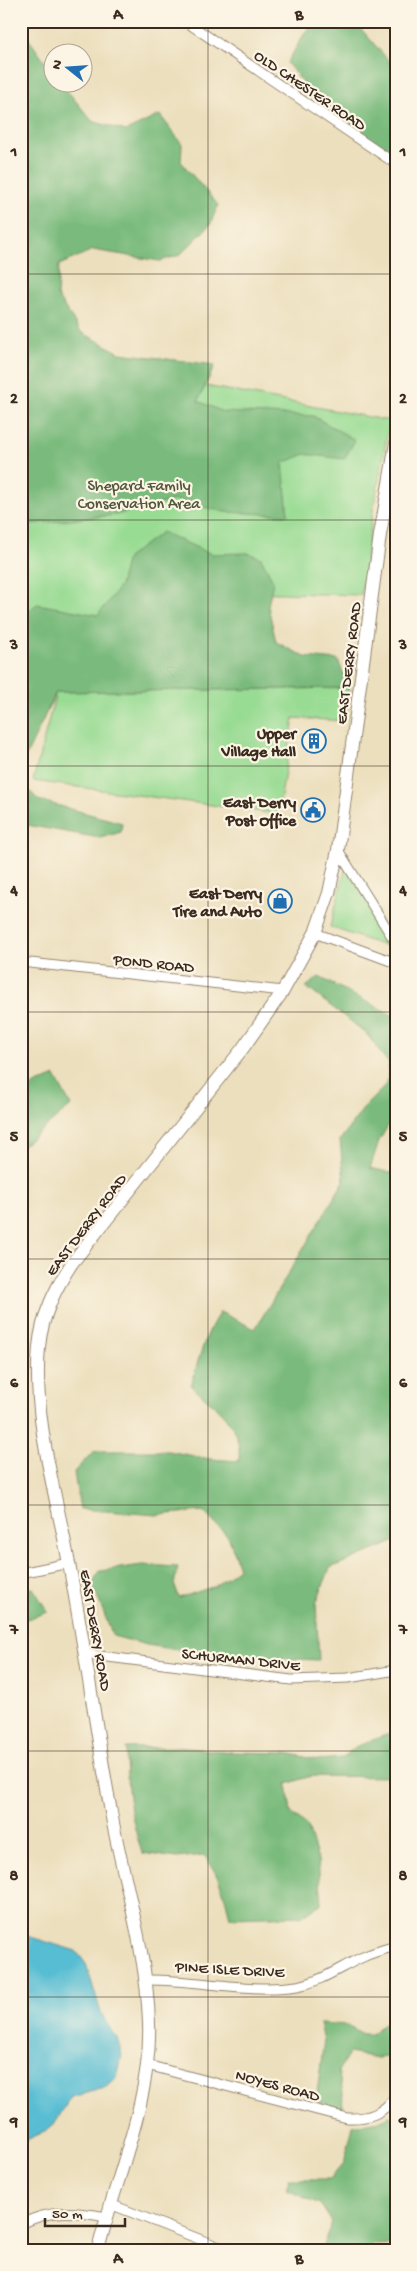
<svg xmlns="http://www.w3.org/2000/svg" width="417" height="2271" viewBox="0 0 417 2271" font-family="'Gochi Hand',sans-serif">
<rect width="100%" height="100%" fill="#fcf5e5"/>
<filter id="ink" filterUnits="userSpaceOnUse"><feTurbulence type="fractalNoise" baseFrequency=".02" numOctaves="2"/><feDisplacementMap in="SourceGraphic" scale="10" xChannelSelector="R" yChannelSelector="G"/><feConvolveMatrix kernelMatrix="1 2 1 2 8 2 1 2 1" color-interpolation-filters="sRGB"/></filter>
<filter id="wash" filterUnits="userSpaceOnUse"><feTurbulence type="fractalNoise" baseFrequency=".0096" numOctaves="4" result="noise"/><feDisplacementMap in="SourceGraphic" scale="20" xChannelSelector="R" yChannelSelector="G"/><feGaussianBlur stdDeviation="1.12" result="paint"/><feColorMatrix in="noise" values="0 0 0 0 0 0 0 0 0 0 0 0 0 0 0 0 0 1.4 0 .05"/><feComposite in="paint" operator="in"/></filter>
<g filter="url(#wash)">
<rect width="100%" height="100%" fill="#ecdfbd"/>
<path fill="#98db93" stroke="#6a8258" d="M21,351L390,421L373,511L361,595L205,591L21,686Z
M349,688L346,721L294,718L278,814L33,781L56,692Z
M346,867L396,948V950L330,927Z"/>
<path fill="#7abb7d" stroke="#5a724e" d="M312,21H354L396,69V154L361,132L314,96L287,63Z
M21,28L52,72V82L61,83L92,121L126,131L160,115L182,144L181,162L218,205L210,225L180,255L160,261L93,250L59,265L57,296L81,332L120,353L215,365L198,401L223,412L313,416L355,440L344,459L305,454L283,463L288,515L225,512L175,500L115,515L21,525Z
M162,532L211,554L248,553L261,558L273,581L268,606L276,642L305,657L338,660L349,688L56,692L21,767V617L37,604L98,615L120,586L127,558Z
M21,781L38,800L122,823L121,832L100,838L21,824Z
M319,977L396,1017V1112L379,1141L370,1168L396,1174V1541L330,1568L316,1603L319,1660L207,1655L147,1645L113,1636L92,1583L100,1571L142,1565L178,1567L174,1584L179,1598L215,1586L239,1568L229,1538L203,1511L157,1515L80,1509L74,1472L94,1451H168L210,1459L239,1461C242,1424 217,1408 191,1386C198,1361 205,1333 220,1312L255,1329L344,1181L340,1140L366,1105L387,1084L389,1064L366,1033L306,987Z
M55,1076L71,1106L21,1147V1091Z
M33,1588L48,1612L21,1621V1590Z
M396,1731V1777L311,1776L287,1784L291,1813L308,1827L318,1860L322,1903L302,1916L230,1918C225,1894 219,1875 204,1855L177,1858L142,1853C130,1815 126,1787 126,1748L176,1747L233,1752L286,1753L318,1760L343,1758L355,1747Z
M396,2019V2056L377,2058L349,2053L338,2071L343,2093L342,2109L316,2101L324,2040L320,2023L347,2025L363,2034H371L388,2021Z
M390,2116L396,2123V2244L372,2245L368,2250H321L332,2222L320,2204L286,2190L289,2179H330L344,2163L353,2126L379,2121Z"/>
<path fill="#56bdd3" stroke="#487478" d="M21,1934L76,1951L86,1964L101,2013L117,2038L122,2055L117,2077L105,2088L71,2097L52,2127L21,2143Z"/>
</g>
<g filter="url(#ink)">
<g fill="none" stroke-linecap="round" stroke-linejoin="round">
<g stroke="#94846e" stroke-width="11">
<path id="street" d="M185,21L396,164
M338,850L396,943
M315,933L396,963
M21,962L283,991
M21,1573L69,1563
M84,1654L291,1680L348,1678L396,1670
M145,1980C195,1979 249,1993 297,1986C321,1982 342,1966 363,1957C374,1952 385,1949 396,1946
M147,2065L347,2118C368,2119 384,2114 396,2095
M110,2204L227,2250
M21,2224C51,2209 75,2211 106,2217"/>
</g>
<g stroke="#94846e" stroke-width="14">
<path id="secondary" d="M98,2250C116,2177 152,2098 149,2023C147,1955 126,1889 113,1823C96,1732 84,1639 66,1548C53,1483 33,1414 39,1347C42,1315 55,1289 72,1263L243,1048L283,991L315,933L329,893L338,850L380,535L396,443"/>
</g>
<use href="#street" stroke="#fff" stroke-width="9"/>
<use href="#secondary" stroke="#fff" stroke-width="12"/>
</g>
</g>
<path fill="none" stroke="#3b2a1e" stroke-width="1" stroke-opacity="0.55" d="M208,21V2250M21,274H396M21,520H396M21,766H396M21,1012H396M21,1259H396M21,1505H396M21,1751H396M21,1997H396"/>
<defs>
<g id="building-ring" transform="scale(1.25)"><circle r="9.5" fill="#fcf5e5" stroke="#1f6fb2" stroke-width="1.5"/><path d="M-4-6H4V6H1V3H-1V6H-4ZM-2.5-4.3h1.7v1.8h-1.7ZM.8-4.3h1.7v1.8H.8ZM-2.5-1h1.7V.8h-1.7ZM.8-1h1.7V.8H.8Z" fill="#1f6fb2"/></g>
<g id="civic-ring" transform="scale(1.25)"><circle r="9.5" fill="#fcf5e5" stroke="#1f6fb2" stroke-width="1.5"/><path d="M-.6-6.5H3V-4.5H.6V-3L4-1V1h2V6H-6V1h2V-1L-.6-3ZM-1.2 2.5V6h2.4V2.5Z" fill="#1f6fb2"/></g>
<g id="shop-ring" transform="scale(1.25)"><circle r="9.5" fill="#fcf5e5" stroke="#1f6fb2" stroke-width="1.5"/><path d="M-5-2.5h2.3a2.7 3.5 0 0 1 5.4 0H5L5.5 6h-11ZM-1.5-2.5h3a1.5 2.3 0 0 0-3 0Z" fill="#1f6fb2"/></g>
</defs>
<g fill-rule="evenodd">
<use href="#building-ring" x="314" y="741"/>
<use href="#civic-ring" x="313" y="810"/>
<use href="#shop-ring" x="280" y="901"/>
</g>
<g text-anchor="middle" stroke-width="4.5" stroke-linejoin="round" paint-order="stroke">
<g font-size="16" fill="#3b2a1e" stroke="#fcf5e5">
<text transform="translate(311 89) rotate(34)" y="6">OLD CHESTER ROAD</text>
<text transform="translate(347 663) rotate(-83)" y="6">EAST DERRY ROAD</text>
<text transform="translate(154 962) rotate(6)" y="6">POND ROAD</text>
<text transform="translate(85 1224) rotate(-53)" y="6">EAST DERRY ROAD</text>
<text transform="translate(97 1630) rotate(80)" y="6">EAST DERRY ROAD</text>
<text transform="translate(241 1658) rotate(6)" y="6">SCHURMAN DRIVE</text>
<text transform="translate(230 1968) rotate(3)" y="6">PINE ISLE DRIVE</text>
<text transform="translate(278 2084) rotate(15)" y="6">NOYES ROAD</text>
</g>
<g font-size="16" fill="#52563b" stroke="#fcf5e5">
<text x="139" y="490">Shepard Family<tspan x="139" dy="18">Conservation Area</tspan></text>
</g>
<g font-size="16" font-weight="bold" fill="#3b2a1e" stroke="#fcf5e5" text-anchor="end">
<text x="296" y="738">Upper<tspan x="296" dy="18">Village Hall</tspan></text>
<text x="296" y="807">East Derry<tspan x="296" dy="18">Post Office</tspan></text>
<text x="262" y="898">East Derry<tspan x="262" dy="18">Tire and Auto</tspan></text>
</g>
</g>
<rect width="417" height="2271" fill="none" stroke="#fcf5e5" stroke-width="55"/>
<g transform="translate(68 68) rotate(287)"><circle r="24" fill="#fcf5e5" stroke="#afa495"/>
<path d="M0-4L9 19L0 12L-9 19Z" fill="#1f6fb2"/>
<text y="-8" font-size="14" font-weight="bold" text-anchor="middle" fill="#3b2a1e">N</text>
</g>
<path d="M45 2218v8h80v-8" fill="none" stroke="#3b2a1e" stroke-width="2.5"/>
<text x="52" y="2218" font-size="15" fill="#3b2a1e" stroke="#fcf5e5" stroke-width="4" paint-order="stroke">50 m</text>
<rect x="28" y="28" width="362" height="2216" fill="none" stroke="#3b2a1e" stroke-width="2"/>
<g font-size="16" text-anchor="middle" font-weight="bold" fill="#3b2a1e">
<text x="118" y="19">A</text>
<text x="299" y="19">B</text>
<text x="14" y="156">1</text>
<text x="403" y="156">1</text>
<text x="14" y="403">2</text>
<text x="403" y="403">2</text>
<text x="14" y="649">3</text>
<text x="403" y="649">3</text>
<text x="14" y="895">4</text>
<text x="403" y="895">4</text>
<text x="14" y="1141">5</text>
<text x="403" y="1141">5</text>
<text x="14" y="1387">6</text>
<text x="403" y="1387">6</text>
<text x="14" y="1634">7</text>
<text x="403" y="1634">7</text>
<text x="14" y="1880">8</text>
<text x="403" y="1880">8</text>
<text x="14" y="2126">9</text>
<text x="403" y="2126">9</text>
<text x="118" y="2263">A</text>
<text x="299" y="2263">B</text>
</g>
</svg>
